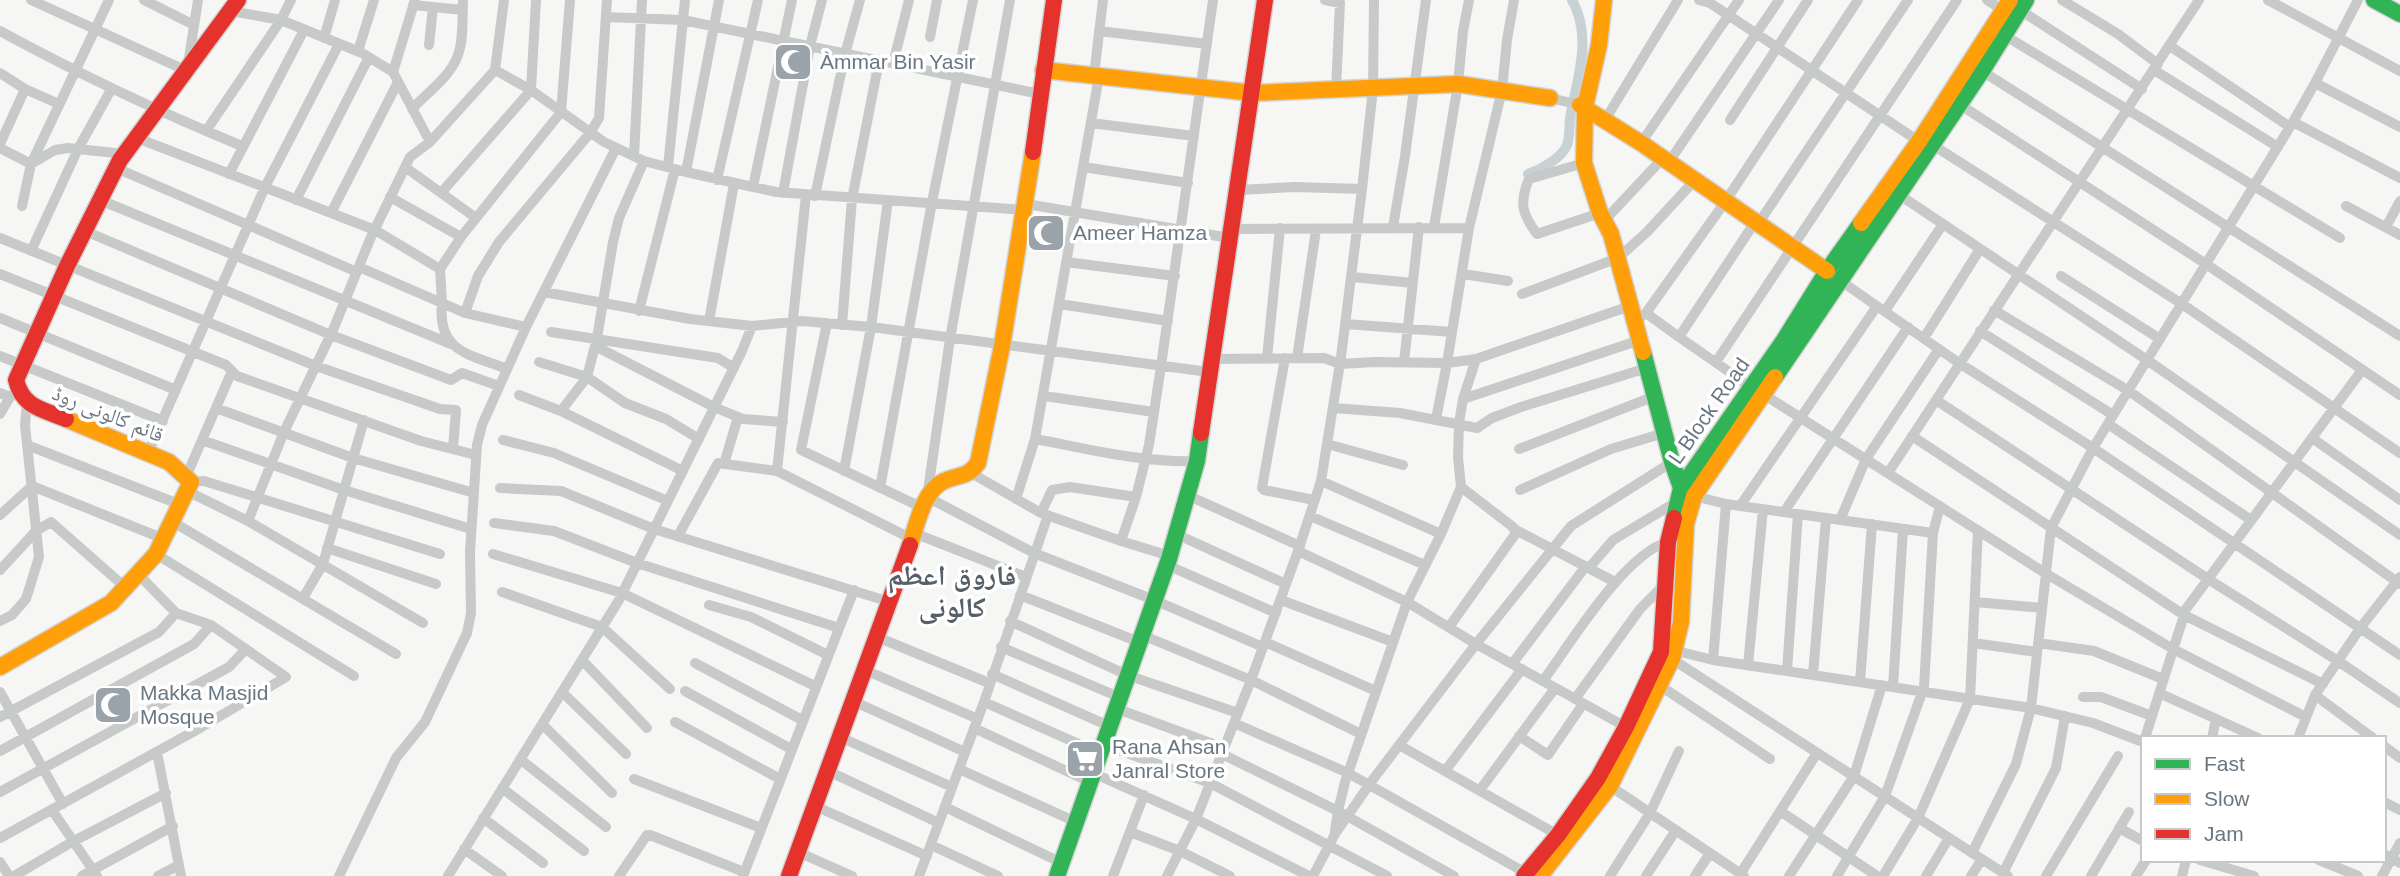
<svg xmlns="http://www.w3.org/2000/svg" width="2400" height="876" viewBox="0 0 2400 876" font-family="Helvetica,'Noto Naskh Arabic',sans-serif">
<rect width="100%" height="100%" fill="#f6f6f5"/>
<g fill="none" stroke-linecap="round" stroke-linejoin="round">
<path stroke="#c8d1d3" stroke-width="10" d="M1528,174C1540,170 1562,158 1567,145C1570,138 1569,126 1570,118C1577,79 1593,37 1572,0"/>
<g stroke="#d2d3d3" stroke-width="19">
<path id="fast" d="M2374,0L2400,14
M1643,352L1672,462L1681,488L1689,493
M1775,377L1982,71L2026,0
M1674,518L1681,488L1784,340L1827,271L1861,223
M1057,876L1169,559L1197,461L1201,433"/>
</g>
<g stroke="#d2d3d3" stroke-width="19">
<path id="slow" d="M1604,0L1599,45L1585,107L1584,163L1600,213L1611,234L1643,352
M1043,70L1253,93L1458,84L1550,98
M1580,105L1641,143L1827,271
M1861,223L1920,140L2010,0
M910,545C917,524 923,491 944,481C960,474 967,478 978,463L1002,346L1033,152
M0,667L111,603L156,554L191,482L169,462L66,419
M1540,876L1610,786L1672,659L1681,622L1686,524L1694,496L1775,377"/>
</g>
<g stroke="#d2d3d3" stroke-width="19">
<path id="jam" d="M1033,152L1054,0
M66,419C42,409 23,408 16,380L67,266L120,160L238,0
M1201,433L1265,0
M789,876L910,545
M1524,876L1558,835L1598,778L1626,727L1661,652L1668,542L1674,518"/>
</g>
<path stroke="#c8caca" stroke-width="10" d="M31,0L187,71L198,0
M144,0L194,25
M1010,0L950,339L927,497L1034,553L1154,600L1263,647
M1325,0L1340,3L1336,90
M1699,0L1710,3L1911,136L1936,147L2182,304L2400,453
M1987,0L2003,10
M2062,0L2118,34L2158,64
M2268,0L2400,71
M413,5L463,10
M2020,10L2142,89
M231,11L281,20L362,53L393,72L430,142
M606,17L683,20L1040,94
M0,31C79,74 159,112 242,146
M1099,31L1207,44
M2004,35L2340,238
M930,37L937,0
M324,38L335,0
M429,45L433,7
M2170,46L2290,127
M358,51L374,0
M893,64L909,0
M495,70L531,90L604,142L644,161L686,172L776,192L1025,210
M2154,70L2278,147
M1982,71L2400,336
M393,72L415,0
M0,73L25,89L59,104
M1094,75L1103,0
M2315,83L2358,0
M1550,98L1580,105
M1959,104L2206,264L2400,395
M412,109C427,93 451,76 458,55C464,38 462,17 463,0
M1605,120L1678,0
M1730,120L1808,0
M2293,122L2400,178
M1091,123L1194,136
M206,131L281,20L291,0
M137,138L375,230L440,269
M1641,143L1739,0
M0,144L25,89
M0,148L31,164L55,150L68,148L125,154
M634,156L642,0
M1669,162L1779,0
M1584,163L1529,179C1519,203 1522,214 1537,234L1600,213
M405,167L476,218
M668,167L685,0
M1083,167L1099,76
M116,168L357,272
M686,172L719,0
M229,174L304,30
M717,180L758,0
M1188,183L1083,167L1035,439C1089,449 1143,463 1197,461
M753,187L792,0
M1238,190L1295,187L1362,189
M441,193L531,90L536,0
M783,193L810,46L822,0
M1898,194L2147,360L2400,535
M806,195L777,471L912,539
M815,196L845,54L860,0
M390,197L461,237
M100,200L451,344
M296,200L369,57
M1026,204L1230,238
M22,206L31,164L109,0
M2346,206L2400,235
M331,213L398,82
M1604,221L1663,158
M1758,224L1908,0
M1393,227L1405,156L1426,0
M1434,227L1458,84L1463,31L1469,0
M2386,227L2400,201
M1232,229L1469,228
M85,231L331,335L451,380L462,373L499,386
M0,238L316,366L440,409L456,410L453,449
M31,251L78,149L112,88
M1066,262L1175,276
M359,267L442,303C437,352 469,354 507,369
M0,274L226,365L237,376L421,441L476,455
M1463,274L1508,281
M2061,276L2160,339
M1352,277L1413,283
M1838,279L1959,363L2093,448L2400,655
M544,292L690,319L752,326L802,321L871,327L1209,372
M1522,294L1618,258L1647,232L1695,180
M1060,304L1168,321
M1994,310L2129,391L2400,584
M639,311L675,169
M1885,311L1943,224
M465,313L478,276L499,242L590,133L599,118L607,0
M1646,313L1679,337
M0,318L176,390
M709,321L734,184
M1635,322L1646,313L1725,202L1858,0
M827,323L801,450L923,508
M1346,324L1452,332
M842,325L852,199L879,61
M526,327L465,313L442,303L440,269L461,237L561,112L570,0
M1980,331L2113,415
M551,332L718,358L734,368
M1924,338L1980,249
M595,346L714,407L743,419L783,422
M0,356L163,421
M1267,358L1280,228
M1285,358L1262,488L1264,490L1314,500
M1297,358L1316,230
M1211,359L1324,358L1340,364L1375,362L1447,363L1469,228L1502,90L1507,40L1514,0
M539,362L587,377L625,403L666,419L699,439
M1404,362L1419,227
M1716,362L1957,0
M1751,387L1679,337L1755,222
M0,393L10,397L19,392
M1763,394L2045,573L2173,649L2306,717
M519,395L561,411L683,471
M1044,396L1154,412
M1463,399L1640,340
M1936,400L2208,579L2338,661L2400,703
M216,408L353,458L474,493
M1333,408L1400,413L1477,428L1492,418L1521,407L1647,368
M561,411L587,377L597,338L613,242L619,218L644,161
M0,414L10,397
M1436,419L1447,363L1476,359L1630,306
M2108,424L2251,520
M1912,436L2184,615L2323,684
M2312,438L2400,500
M202,440L344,490L471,529
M503,440L554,453L668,501
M1327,444L1403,465
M27,445L181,505
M1519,449L1655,396
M148,453L265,187L339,44
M724,464L738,417
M844,471L871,327L888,200
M971,473L1041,513L1121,541L1170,556
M1888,473L2199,0
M186,477L232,371
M1321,481L1441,534
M191,482L204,481L440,554
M500,488L561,491L654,529L890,602
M880,488L932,202L973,0
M1520,490L1611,449L1664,433
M187,491L248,521L423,623
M1187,495L1300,546
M1694,496L1726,504L1933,533
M1016,499L1035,439
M1740,506L1877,306
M1784,512L1908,327
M1041,513L1052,490L1070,487L1136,497L1149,445L1161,366L1213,0
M0,515L32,486L164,539
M1310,516L1425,565
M1840,520L1866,459L1939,349
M248,521L284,432L333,330L371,237L410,157L430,142L495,70L504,0
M173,522L396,654
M494,523L554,531L637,563L839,628
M1516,530L1615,582
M914,533L1026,577
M1176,534L1286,584
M678,536L718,463L777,471
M1121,541L1136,497
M327,548L436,584
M1298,551L1407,602L1476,644L1626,727
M156,554L354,676
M493,554L622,593L815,686
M1167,565L1276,613
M1589,568L1613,540L1678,501
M0,570L36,531L51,522L126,588
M502,592L602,627L670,689
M1020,595L1139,642
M303,598L323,564L364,420
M1281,600L1393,642
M1975,602L2042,608
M709,605L751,617L828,655
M0,621L12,615L26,599L39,557L25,425L27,403
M1010,621L1127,675L1238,713
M1449,627L1516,533L1513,527L1461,487
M1142,635L1251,680L1361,734
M877,637L989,683
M1265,642L1376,691
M1973,643L2037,652
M2038,643L2094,651L2163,679
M1001,647L1119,697
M1669,649L1713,660L2031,708L2093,723L2143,742
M1672,659L2008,876
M582,660L647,728
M1713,660L1726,504
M695,663L802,720
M1512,664L1586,566
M1748,665L1763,509
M865,670L978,719
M1787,671L1798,514
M992,674L1109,726
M1813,675L1826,518
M1543,681C1570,644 1625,553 1668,542
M1860,682L1872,524
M1659,685L1770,759
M1893,687L1903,529
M685,691L791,749
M0,692L63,804
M562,692L626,754
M2159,693L2258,738
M2315,695L2373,738
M2083,697H2101L2152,716
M1575,699L1640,609L1664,585
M853,701L965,752
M984,702L1099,753
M1115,708L1224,748
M0,717L159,632L176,613
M675,722L780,779
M1234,723L1348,773L1526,873
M542,724L612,793
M974,728L1090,782
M1519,736L1548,755L1583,704
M840,737L952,787
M2145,738L2186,609L2362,370
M2212,738L2216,719
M2298,738L2315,695L2361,627L2400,577
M1102,744L1210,783L1387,876
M1399,745L1558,835
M2384,746L2400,758
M0,751L194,644L211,625
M157,752L181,876
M1222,754L1338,811L1454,876
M520,759L606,827
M959,769L1076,822
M828,771L939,823
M1445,771L1522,669
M1093,773L1196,819L1309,876
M634,779L761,828
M1607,784L1744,876
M502,788L584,851
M1480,790L1555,688
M0,792L229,667L246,649
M2384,802L2400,810
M815,806L927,856
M945,807L1062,863
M52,810L97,876
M1780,811L1877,876
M483,818L543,863
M2119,828L2143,841
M1335,831L1338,811L1345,782L1407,602L1441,534L1461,487L1458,457L1459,423L1463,399L1476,359
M1130,832L1180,851L1230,876
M0,838L200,728L286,677L211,625L176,613L139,575
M931,845L998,876
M464,849L502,876
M798,852L852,876
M1972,853L2016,764L2031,708L2051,528L2093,448L2293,122L2315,83L2400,127
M2384,854L2400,863
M2200,860L2254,876
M2319,860L2358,876
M0,862L9,876
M2003,873L2056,768L2065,716
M14,876L72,842L166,793
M82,876L173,826
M158,876L179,865
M339,876L396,758L425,722L467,633L471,613L470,552L477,445L482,425L526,327L616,148
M448,876L619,600L742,351L752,326
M619,876L647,835H650L744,872
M743,876L854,590
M919,876L984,702L1048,515
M1113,876L1144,795
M1167,876L1196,819L1251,680L1298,551L1321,481L1341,357L1362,189L1373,89L1374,0
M1313,876L1335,834L1371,782L1476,644L1571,526L1672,462
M1610,876L1650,813L1679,751
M1646,876L1676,830
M1695,876L1710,853
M1739,876L1817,753
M1789,876L1854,776L1882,685
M1837,876L1885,796L1924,687L1933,533L1940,506
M1883,876L1918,818L1970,699L1978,530
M1926,876L1949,838
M1971,876L1982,859
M2046,876L2118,756
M2091,876L2129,812
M2136,876L2146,860
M2182,876L2186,860
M2382,876L2400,843"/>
<use href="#fast" stroke="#30b455" stroke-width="16"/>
<use href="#slow" stroke="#ff9f0a" stroke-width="16"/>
<use href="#jam" stroke="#e5322d" stroke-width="16"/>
</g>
<defs>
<g id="mosque-square" transform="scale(2.0125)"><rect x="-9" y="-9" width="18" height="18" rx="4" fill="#9aa3aa" stroke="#fff"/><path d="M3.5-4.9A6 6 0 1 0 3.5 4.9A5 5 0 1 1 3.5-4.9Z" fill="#fff"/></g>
<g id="supermarket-square" transform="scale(2.0125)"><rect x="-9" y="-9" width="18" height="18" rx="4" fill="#9aa3aa" stroke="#fff"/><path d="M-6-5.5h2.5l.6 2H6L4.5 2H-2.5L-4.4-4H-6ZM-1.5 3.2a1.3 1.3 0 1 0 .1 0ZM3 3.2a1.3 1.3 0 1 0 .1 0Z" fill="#fff"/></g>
</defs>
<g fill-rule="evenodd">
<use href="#mosque-square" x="793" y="62"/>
<use href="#mosque-square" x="1046" y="233"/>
<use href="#mosque-square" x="113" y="705"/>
<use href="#supermarket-square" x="1085" y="759"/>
</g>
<g text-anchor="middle" stroke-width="7" stroke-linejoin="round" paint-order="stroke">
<g font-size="21" fill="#697782" stroke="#fff" text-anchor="start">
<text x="820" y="69">Àmmar Bin Yasir</text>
<text x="1073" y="240">Ameer Hamza</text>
<text x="140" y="700">Makka Masjid<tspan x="140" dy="24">Mosque</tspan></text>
<text x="1112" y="754">Rana Ahsan<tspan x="1112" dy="24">Janral Store</tspan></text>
</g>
<g font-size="21" fill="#697782" stroke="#fff">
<text transform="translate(1709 411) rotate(-55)" y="7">L Block Road</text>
<text transform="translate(108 414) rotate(22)" y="7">قائم کالونی روڈ</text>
</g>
<g font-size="28" font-weight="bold" fill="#566068" stroke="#fff">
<text x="952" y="585">فاروق اعظم<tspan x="952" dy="32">کالونی</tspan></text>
</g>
</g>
<rect x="2141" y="736" width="245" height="126" fill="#ffffff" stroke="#c3c9cd" stroke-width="2"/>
<rect x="2155" y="759" width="35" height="10" fill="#30b455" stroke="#c3c9cd" stroke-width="2"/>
<text x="2204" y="771" font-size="21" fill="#697782">Fast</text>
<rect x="2155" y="794" width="35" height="10" fill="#ff9f0a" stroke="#c3c9cd" stroke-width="2"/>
<text x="2204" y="806" font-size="21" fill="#697782">Slow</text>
<rect x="2155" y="829" width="35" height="10" fill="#e5322d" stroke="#c3c9cd" stroke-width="2"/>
<text x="2204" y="841" font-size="21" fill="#697782">Jam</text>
</svg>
